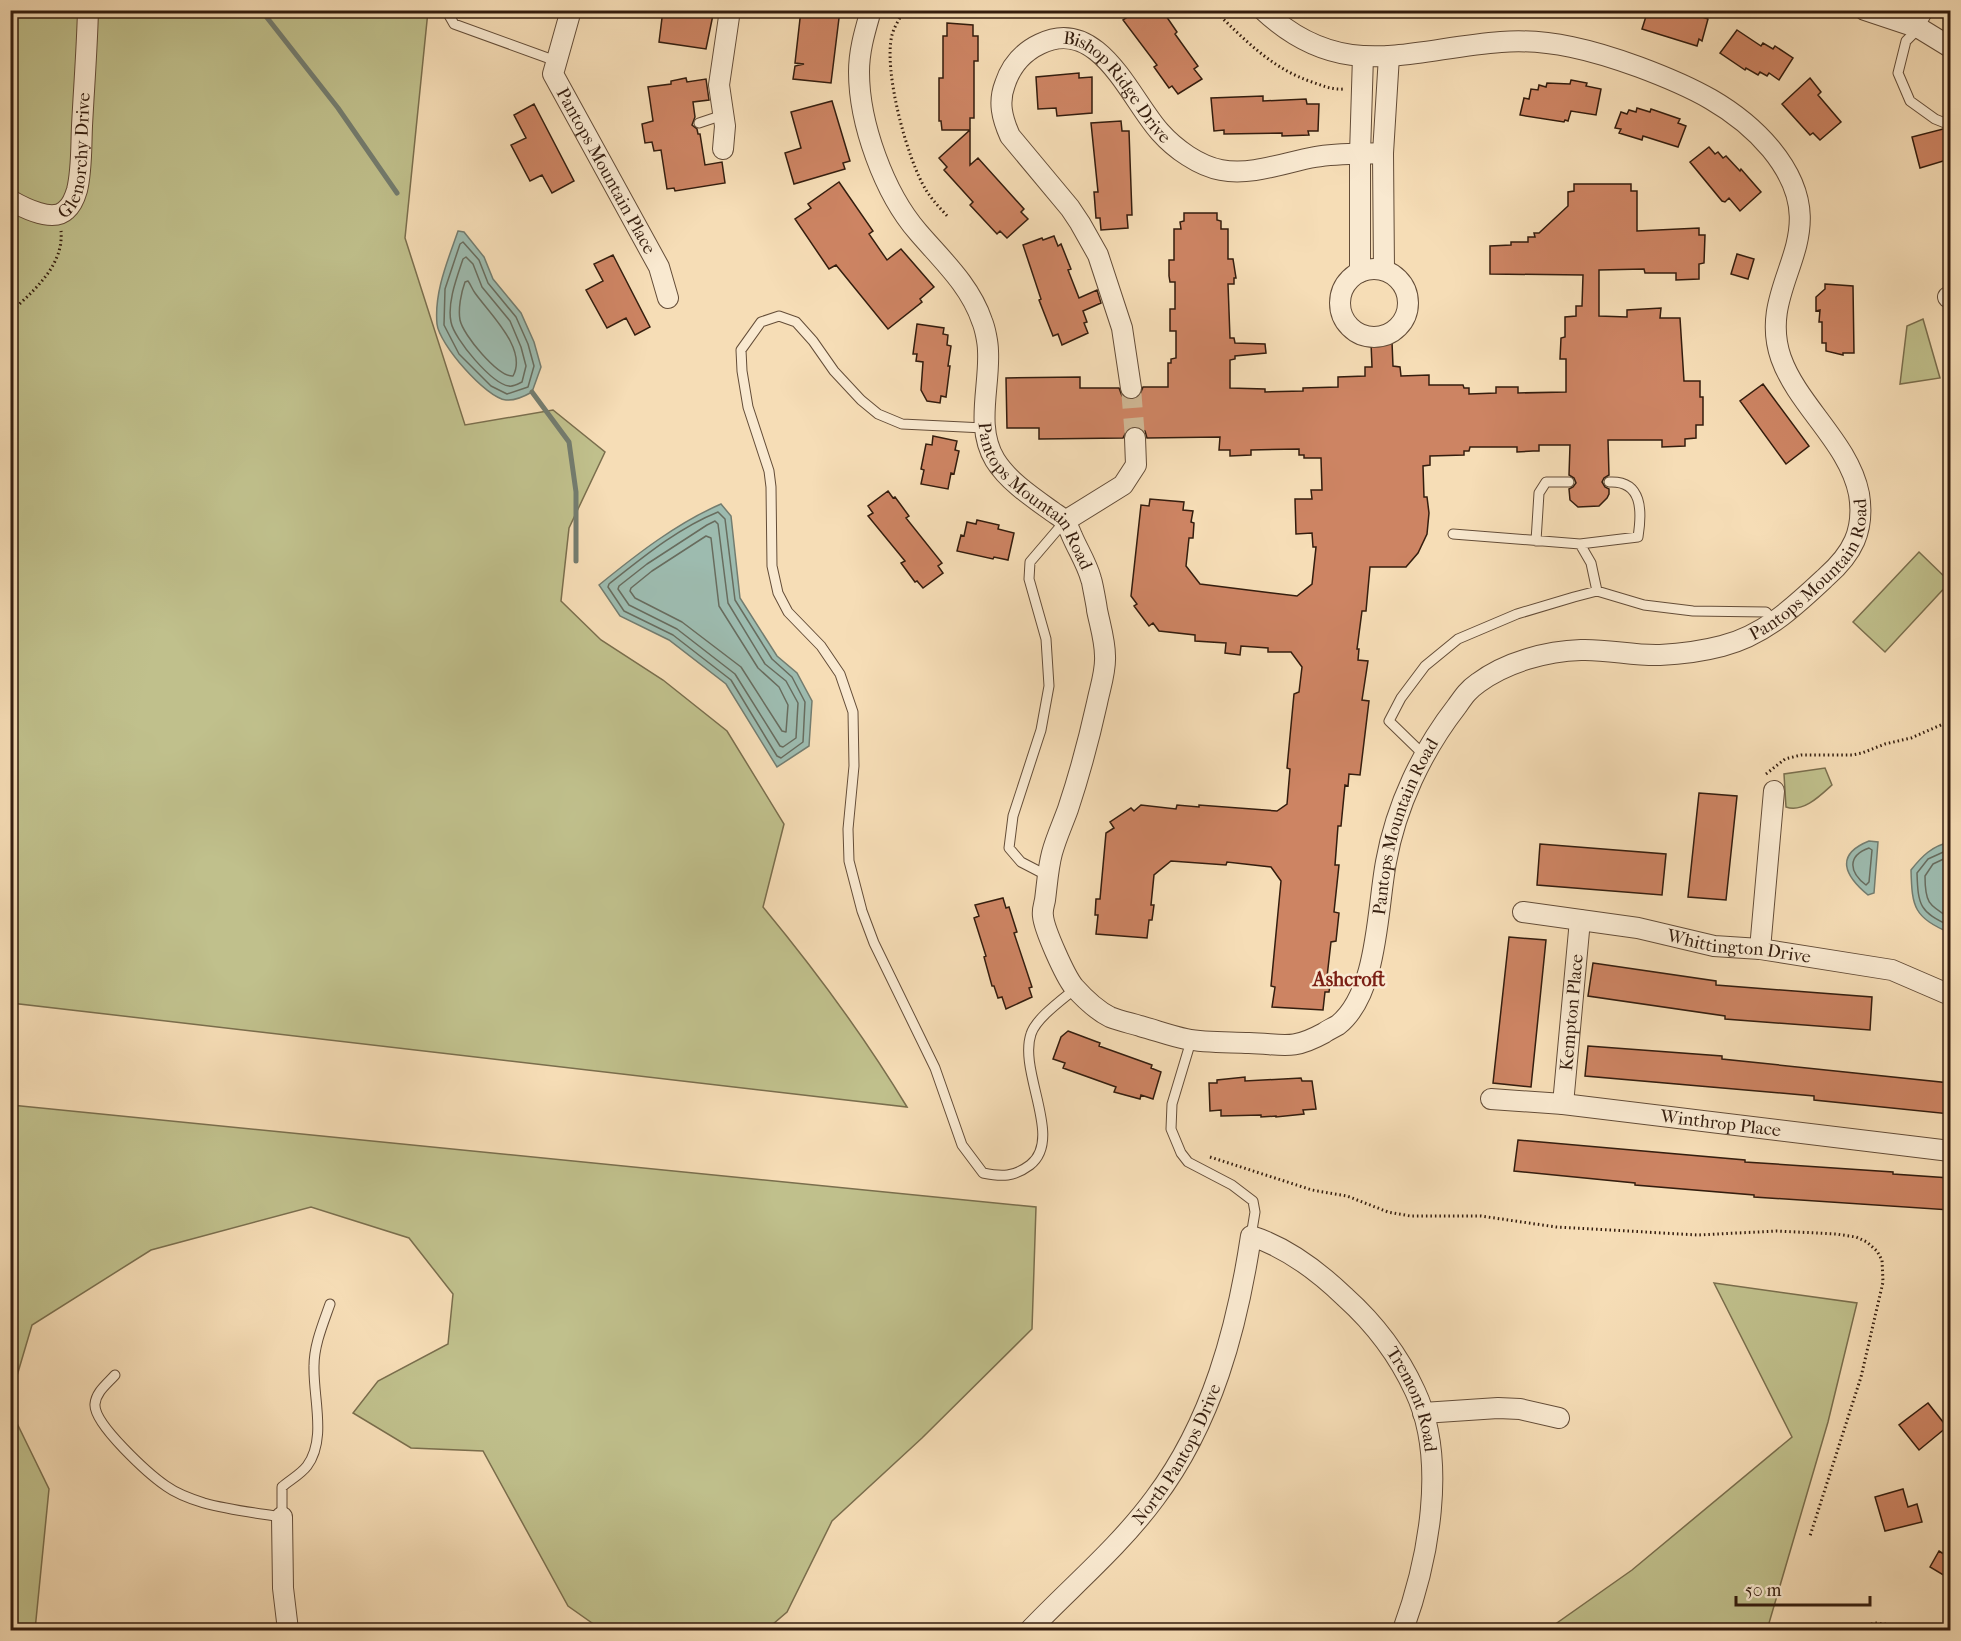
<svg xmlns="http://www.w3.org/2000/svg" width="1961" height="1641" viewBox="0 0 1961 1641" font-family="'IM FELL French Canon',serif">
<rect width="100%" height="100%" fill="#f6ddb6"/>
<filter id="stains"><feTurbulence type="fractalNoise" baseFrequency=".00333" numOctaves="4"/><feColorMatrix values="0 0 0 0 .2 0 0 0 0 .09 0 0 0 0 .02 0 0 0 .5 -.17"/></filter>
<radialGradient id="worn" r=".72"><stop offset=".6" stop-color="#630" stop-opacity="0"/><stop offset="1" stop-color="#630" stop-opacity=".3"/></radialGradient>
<path fill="#c0c08c" stroke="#7a6e4d" stroke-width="1.5" d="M11,11H428L405,238L465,425L553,410L605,452L569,528L561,601L601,640L663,680L727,731L784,824L763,907C816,971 864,1036 907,1107L11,1003Z
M1923,319L1940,378L1900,384L1907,326Z
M1919,552L1950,582L1885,652L1853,622Z
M1825,768L1832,785C1820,796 1803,813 1786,807L1784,774Z
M11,1105L1036,1207L1032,1329L922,1438L832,1521L787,1612L766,1630H602L568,1606L483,1451L411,1448L353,1413L378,1381L448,1344L453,1294L409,1238L311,1207L151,1250L32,1325L11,1396Z
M1714,1283L1857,1303L1828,1422L1767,1630H1547L1632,1570L1792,1437Z
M11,1411L49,1489L35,1630H11Z"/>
<path fill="#9dbbaf" stroke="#737c6f" stroke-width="1.5" d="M458,231L464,232L484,257L493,279L521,313L534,342L541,367L532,392C525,396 515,401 506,400C486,398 439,344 437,324C434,292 448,260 458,231Z
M721,504L731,516L740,598L777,656L797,673L812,701L809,746L777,767L726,684L669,640L620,616L599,585C637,554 677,523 721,504Z
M1869,841L1878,842L1874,893L1868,895C1845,876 1834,855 1869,841Z
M1950,842V933C1914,917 1912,908 1911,870C1922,856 1932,846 1950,842Z"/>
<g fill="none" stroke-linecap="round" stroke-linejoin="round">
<path stroke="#686c5e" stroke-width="1.5" d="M463,242L479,260L488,283L516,317L528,344L534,366L528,387L507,394L491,386L459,354L444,325L445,289L460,244Z
M466,257L473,264L482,287L510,321L521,347L526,366L522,382C518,384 513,387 509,386C492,384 454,339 451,322C447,303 457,277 463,259Z
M468,281C471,285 472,289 475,293C489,313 528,349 513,376C498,377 463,335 460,320C458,309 461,293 465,282Z
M718,512L725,519L735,600L772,659L792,677L805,702L803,742L781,758L777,756L731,680L673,635L624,611L608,587L609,584C642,558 678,528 718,512Z
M715,521L718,524L728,603L765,664L786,681L798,703L796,738L783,747L780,746L735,674L677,629L629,605L618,589L619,586L647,564L707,525Z
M706,536L711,538L719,606L758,668L779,687L788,705L786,732L782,731L741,667L682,622L635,598L630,591L631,588L652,571Z
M1869,848L1872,850L1869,882L1866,885C1849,872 1847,856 1869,848Z
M1950,849L1928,859L1917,873C1918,906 1920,912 1950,926
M1950,856L1933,864L1925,876C1925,902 1928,905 1950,918"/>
<path stroke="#737c6f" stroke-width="5" d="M261,10L338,108L397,193
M532,392L569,442L576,492V561"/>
</g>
<path fill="#cd8463" stroke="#341d0e" stroke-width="1.5" d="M663,10H714L706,49L659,42Z
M801,10H840L831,83L793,79L795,66L804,64L795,63Z
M1120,10H1162L1177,32L1175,34L1198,66L1194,69L1202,79L1178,94L1172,86L1169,88L1154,67L1157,65L1123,20L1126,18Z
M1648,10H1692L1691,13L1708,19L1702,41L1699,39L1697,46L1642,29Z
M947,23L973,25V36H978V61H974V118H970V130H942L941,121H939V78H943V36H947Z
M1737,30L1761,46L1763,43L1773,49L1775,46L1793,58L1779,80L1769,73L1767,76L1760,72L1758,75L1746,68L1745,70L1720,53Z
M1079,73V78L1092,77V113L1057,116L1056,108L1038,109L1036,77Z
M686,78L687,82L706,79L709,100L693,102L695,117L692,125L697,129L698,134H700L705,165L722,162L725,183L675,191L674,188L667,189L661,150L654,151L652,142L645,143L642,124L653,121L648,87L671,84V81Z
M1810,78L1821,92L1818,95L1841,122L1820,140L1813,133L1810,135L1782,104Z
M1571,80L1587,83L1586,86L1601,89L1596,115L1571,111L1568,121L1565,120L1564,122L1520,115L1524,98L1529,99L1531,89L1538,90L1539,85L1546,87L1547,83L1570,84Z
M1263,96V101L1306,99L1307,104H1319L1318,131H1308L1309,135L1282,136V133L1224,134V130L1214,131L1211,98Z
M832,101L850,161L843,163L845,169L794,184L785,153L801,148L791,112Z
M534,104L574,181L552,193L542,175L530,181L511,145L526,138L514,115Z
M1637,108L1650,112L1651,109L1680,119L1678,123L1686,126L1678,147L1643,136L1642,140L1619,133L1621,129L1615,128L1621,112L1627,114L1629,110L1636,112Z
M1121,121L1122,131H1129L1132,215H1127L1128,228L1101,230L1100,218H1096L1094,192H1098L1091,123Z
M1943,129L1946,131L1950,147V159L1920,168L1912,137Z
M970,130V165L978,158L1024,209L1021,212L1028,219L1007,238L1000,231L997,234L970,205L973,202L944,170L947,167L939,158Z
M1709,147L1715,154L1718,152L1723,158L1726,156L1740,171L1741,169L1761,192L1740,211L1729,198L1725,202L1722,201L1690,162Z
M839,182L873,231L869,234L887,260L901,249L934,287L920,299L922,302L888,329L836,265L829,269L795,219L811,208L808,204Z
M1574,184H1631V191H1637V231L1699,228V235H1705L1704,263L1699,264V279L1676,280V273H1645L1644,269L1599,270V316L1627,317V310L1661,308L1660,318H1680L1684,381H1700V397H1703V425H1696V438L1685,439V446L1662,447V440H1608L1609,475L1604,478L1602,482L1605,487L1609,489V494L1607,498L1599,506L1578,507L1570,500L1569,489L1573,487L1576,483L1574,478L1569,475L1570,445H1539V451H1533L1517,452V447H1470L1469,451H1464V455L1430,456V465L1423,466L1424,497H1427L1429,513L1427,534L1418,553L1406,567H1370L1366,611H1362L1357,649H1359L1358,660L1368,661L1362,700L1369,701L1360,775L1349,774L1348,786L1345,785L1341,826H1338L1335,865H1339L1334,912L1339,913L1336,941L1331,942L1327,977H1331L1329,992H1325L1323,1010L1272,1007L1275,987L1271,986L1281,881L1271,867L1227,862L1226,865L1171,861L1154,875L1151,905H1154L1152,920H1149L1147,938L1096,934L1098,915H1095L1096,899H1100L1106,833L1114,828L1110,822L1131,808L1134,811L1141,805L1176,809L1177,805L1199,807V805L1277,811L1287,804L1290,769L1287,768L1294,694L1299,692L1302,667L1291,652H1268V648L1241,646L1240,655L1225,653L1226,643L1195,641V635L1159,631L1153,623L1149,626L1134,606L1137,604L1131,596L1141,505L1149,506L1150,499L1184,502L1183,510L1193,511L1191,522L1194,523L1193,538H1189L1186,566L1200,584L1297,596L1312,584L1316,547H1313L1312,533L1296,534L1295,499H1312L1311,490H1322L1321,458H1304V455H1299V449L1251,450V455L1230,456V450H1219L1220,437L1147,438L1145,431L1135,426L1128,428L1123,438L1039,439V428H1007L1006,378L1080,377V388H1119L1122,396L1132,400L1139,397L1143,387H1168V363H1171V359L1176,358V331H1170V309H1175V282H1170L1169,276V260H1174V229H1181L1180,222L1184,221V213H1217V220L1221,221V229H1228V259H1233L1236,278H1234V284H1228L1230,338H1234L1235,343L1265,344L1266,353L1235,356V359L1230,360V388L1265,389V392L1303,391V388L1338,387V377L1365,376V367H1372L1371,343L1392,342L1393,366L1400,367L1401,376L1429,375V385H1463L1464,388H1469V394L1496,393V387H1518V393L1566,392V359H1560L1561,338L1565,337V317L1576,316V306H1582L1583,275L1490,274V246L1511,245V242H1528V237H1535L1534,233H1539L1568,206V192L1574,191Z
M1054,236L1058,246L1061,244L1071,269L1068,270L1079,298L1097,290L1101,303L1083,311L1087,322L1084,323L1088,333L1062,345L1058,334L1053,336L1039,300L1041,299L1023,245L1042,238L1043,240Z
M1737,254L1754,259L1748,279L1731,274Z
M613,255L650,327L635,335L626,318L607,328L586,290L603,281L594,264Z
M1825,284L1853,286L1854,353H1843V355L1826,351V343H1822V322H1819L1820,310L1816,311V297L1825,289Z
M917,324L944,328L943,334L948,335L947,345L951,346L948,366H950L946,397L941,396L940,403L927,401L921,390L923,362L916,361L917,354H913Z
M1763,384L1809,446L1786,464L1740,401Z
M933,436L957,441L955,450L959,451L954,474L951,473L948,489L921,484L924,470L921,469L926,444L932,445Z
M888,491L893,498L895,497L909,516L906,518L942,563L938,566L943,573L923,588L917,581L915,582L901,563L905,561L868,516L873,513L868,506Z
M977,520L999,525L998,529L1014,533L1008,560L994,557L993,559L957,551L961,535L964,536L967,522L976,524Z
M1699,793L1737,796L1726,900L1688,897Z
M1540,844L1666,854L1662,895L1537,885Z
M1003,898L1006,908L1009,907L1017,932L1014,933L1032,987L1029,988L1032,997L1006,1009L1002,997L998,998L994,986H992L984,957L986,956L974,918L979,916L975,905Z
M1509,937L1546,940L1531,1087L1493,1083Z
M1593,963L1716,981V985L1872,997L1870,1030L1725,1019V1016L1588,996Z
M1068,1031L1100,1043L1099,1046L1152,1065L1151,1068L1161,1072L1153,1099L1141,1095L1140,1099L1114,1092L1116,1087L1063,1068L1065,1063L1053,1059L1061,1037Z
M1588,1046L1722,1056V1059L1950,1083V1114L1814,1100V1096L1585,1076Z
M1245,1077V1081L1301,1078L1302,1081H1312L1316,1109L1303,1110L1304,1114L1276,1117V1116L1261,1117V1115L1221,1116V1110L1210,1111L1209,1083H1217V1080Z
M1518,1140L1745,1160V1162L1893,1172V1174L1950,1178V1210L1754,1197V1195L1635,1185V1183L1514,1171Z
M1928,1403L1947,1427L1919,1450L1899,1425Z
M1903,1489L1908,1507L1917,1504L1922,1522L1885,1531L1875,1497Z
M1939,1551L1950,1558V1579L1930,1567Z"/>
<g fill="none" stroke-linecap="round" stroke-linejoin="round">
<path stroke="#cfb794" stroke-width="20" stroke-dasharray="20 10" stroke-linecap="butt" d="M1131,388L1135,438"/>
<g stroke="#644d38" stroke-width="11">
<path id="service" d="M446,10L454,24L556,61
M1929,10L1919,28L1906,41L1898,73L1910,101L1935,119L1950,125
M699,123L723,115
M984,428L902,424L878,414L861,400L834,371L813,341L796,322L779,316L761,322L741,350L742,371L748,407L769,471L771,487L772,566L778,593L788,612L821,646L840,674L853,712L854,766L848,829L849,861L862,911L874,943L935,1068L962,1145L983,1173C1002,1177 1014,1177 1030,1165C1064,1139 1018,1072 1031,1034C1036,1018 1063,999 1076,988
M1453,534L1580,544L1591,563L1597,591
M1536,541L1539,493L1546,482H1569
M1580,544L1638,537C1642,512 1643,480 1609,482
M1423,754L1389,721L1401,698L1425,666L1458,639L1517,614L1574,597L1597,591L1644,605L1693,611L1766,612L1775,622
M1048,876L1021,862L1009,848L1013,816L1041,730L1049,686L1046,639L1029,579L1030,562L1065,521
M1191,1041L1172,1104L1171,1129L1181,1153L1188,1162L1232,1185L1253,1201L1255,1212L1251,1236
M115,1375C107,1384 96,1392 95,1404C93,1424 150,1475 166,1486C177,1494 191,1499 204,1503C229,1510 256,1513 282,1517V1487C290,1480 301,1474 307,1466C327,1439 313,1398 314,1366C314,1345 323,1324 330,1304"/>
</g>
<g stroke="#644d38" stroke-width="22">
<g id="minor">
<path id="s1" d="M571,10L553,74L659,267L668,298"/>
<path id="s2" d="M871,10C865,31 859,50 859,72C859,123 884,193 918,232C941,259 970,285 982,321C985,328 988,343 988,351C990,387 975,427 995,460C1008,481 1032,497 1053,512C1057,515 1062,517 1065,522C1068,526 1070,531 1072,536C1078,550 1087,564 1091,579C1092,581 1097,608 1097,610C1100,625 1105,641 1105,656C1106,671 1100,688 1097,703C1089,739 1080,773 1068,809C1063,823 1056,838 1052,853C1048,868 1047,885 1045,900C1044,905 1042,910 1043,916C1044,929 1065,976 1074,987C1083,997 1098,1011 1110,1017C1120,1021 1130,1023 1140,1026C1155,1030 1171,1036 1186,1039C1206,1043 1228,1042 1249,1043C1284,1044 1291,1051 1324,1033C1328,1030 1333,1028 1338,1025C1378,993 1377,910 1386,862C1396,806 1422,751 1457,706C1464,696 1468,690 1478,683C1506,662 1547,651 1581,650C1607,649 1634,656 1660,655C1680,654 1703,651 1722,646C1765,635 1795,606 1826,577C1852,554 1865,531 1859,494C1849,443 1798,406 1781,358C1754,280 1843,237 1771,149C1736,107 1690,86 1639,67C1595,51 1549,38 1501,42C1408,49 1342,84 1263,10"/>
<path d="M1865,10L1919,28L1950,47"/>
<path d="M723,149L725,126L719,85L730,10"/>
<path id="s3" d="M10,200C24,208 53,223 66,210C72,205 75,197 77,190C82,170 81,146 82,126C84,87 87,49 88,10"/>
<circle cx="1374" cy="303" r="34"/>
<path d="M1384,270L1383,153L1389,56"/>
<path d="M1360,272V154L1363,56"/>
<path d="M1948,297L1950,296"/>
<path id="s4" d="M1131,388L1122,328L1098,255L1080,223L1070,208L1010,136C1002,118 998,102 1005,84C1011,66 1023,52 1040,44C1099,15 1130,99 1160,132C1175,149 1199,166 1221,170C1252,176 1286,162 1315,157C1338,153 1361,154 1383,153"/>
<path d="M1065,521L1123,485L1136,465L1135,438"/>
<path id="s5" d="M1523,912L1638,928L1714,946L1760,949L1892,970L1950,995"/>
<path d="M1760,949L1774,791"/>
<path id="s6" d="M1491,1099L1563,1104L1950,1151"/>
<path id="s7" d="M1563,1104L1580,920"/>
<path d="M1423,1413L1498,1408L1520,1409L1559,1418"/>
<path d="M282,1517L283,1588L288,1630"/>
<path id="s8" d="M1030,1630C1071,1587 1119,1547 1155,1498C1212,1422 1237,1329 1251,1236C1286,1247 1318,1271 1345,1297C1375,1324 1398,1354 1415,1391C1448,1461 1428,1561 1403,1630"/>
</g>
</g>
<path stroke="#341d0e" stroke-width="3" stroke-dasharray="1.5 3" stroke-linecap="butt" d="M904,10C900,18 894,27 892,35C883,70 907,159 926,190C932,200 941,209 949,218
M1214,10C1245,40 1271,68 1312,82C1323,86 1333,90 1344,89
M10,313C33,291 64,266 61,231
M1950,316L1947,330L1950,354
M1766,774L1785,759L1801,755H1852L1862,753L1885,744L1911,738L1950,721
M1210,1157L1312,1190L1347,1196L1388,1212L1410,1216H1481L1556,1227L1698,1235L1777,1231L1836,1234L1856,1237L1867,1242L1877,1251L1882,1260L1883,1282L1861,1377L1810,1536
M1831,1630L1877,1623L1925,1630"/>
<use href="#service" stroke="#f9e9d0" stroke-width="9"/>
<use href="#minor" stroke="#f9e9d0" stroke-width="20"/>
</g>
<g text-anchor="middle" stroke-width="5" stroke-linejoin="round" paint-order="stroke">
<g font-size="18" fill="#341d0e" stroke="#f9e9d0">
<text dy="6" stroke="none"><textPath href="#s4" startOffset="494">Bishop Ridge Drive</textPath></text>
<text dy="6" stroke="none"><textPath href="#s3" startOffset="117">Glenorchy Drive</textPath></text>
<text dy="6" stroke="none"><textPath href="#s1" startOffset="177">Pantops Mountain Place</textPath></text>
<text dy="6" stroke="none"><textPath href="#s2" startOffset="542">Pantops Mountain Road</textPath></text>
<text dy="6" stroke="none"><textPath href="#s2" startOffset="2106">Pantops Mountain Road</textPath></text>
<text dy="6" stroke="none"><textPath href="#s2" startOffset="1566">Pantops Mountain Road</textPath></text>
<text dy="6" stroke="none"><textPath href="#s5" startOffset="219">Whittington Drive</textPath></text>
<text dy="6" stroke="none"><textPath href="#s7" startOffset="92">Kempton Place</textPath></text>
<text dy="6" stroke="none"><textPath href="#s6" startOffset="231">Winthrop Place</textPath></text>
<text dy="6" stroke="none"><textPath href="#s8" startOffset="702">Tremont Road</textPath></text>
<text dy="6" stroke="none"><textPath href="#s8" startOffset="231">North Pantops Drive</textPath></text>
</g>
<g font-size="20" font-weight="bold" fill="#7a1f14" stroke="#f9e9d0">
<text x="1349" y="986">Ashcroft</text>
</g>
</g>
<rect width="1961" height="1641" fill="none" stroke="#f6ddb6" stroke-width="36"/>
<rect x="12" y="12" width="1937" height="1617" fill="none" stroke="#341d0e" stroke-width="3"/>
<rect x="18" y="18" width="1925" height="1605" fill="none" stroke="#341d0e" stroke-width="1.5"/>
<path d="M1736 1596v9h134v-9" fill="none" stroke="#341d0e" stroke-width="3"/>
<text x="1745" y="1596" font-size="18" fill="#341d0e" stroke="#f9e9d0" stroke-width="4.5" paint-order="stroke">50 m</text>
<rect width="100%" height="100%" filter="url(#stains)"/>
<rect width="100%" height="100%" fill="url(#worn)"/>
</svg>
